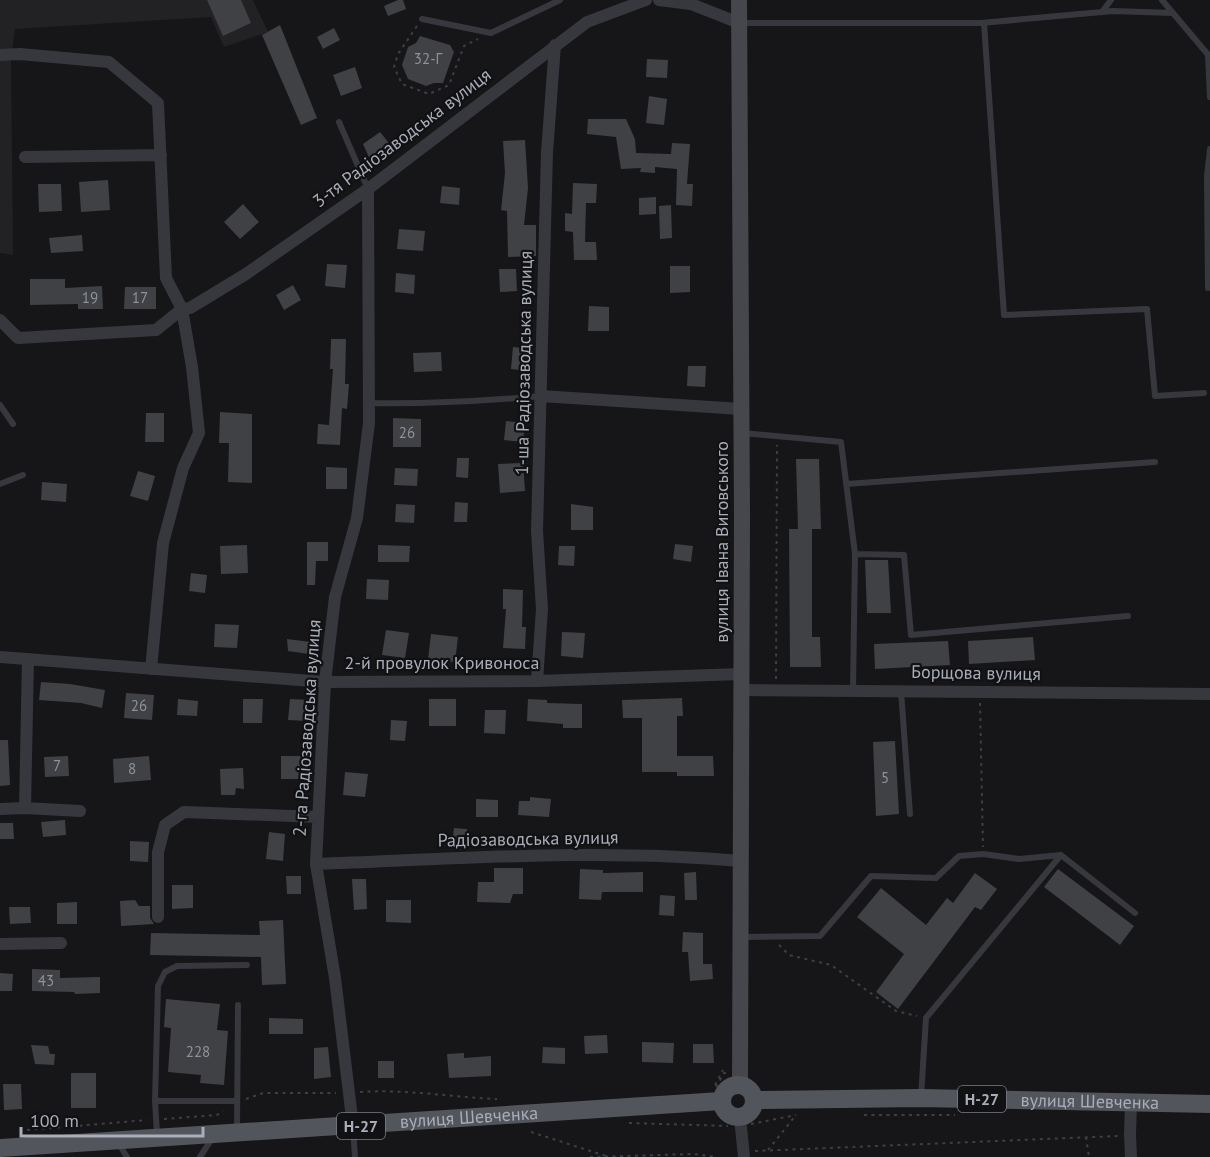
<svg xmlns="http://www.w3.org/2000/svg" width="1210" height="1157" viewBox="0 0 1210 1157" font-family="'PT Sans',sans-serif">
<rect width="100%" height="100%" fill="#161618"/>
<path fill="#222225" d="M0,0H253L268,32L224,47L211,17L15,29L11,60L13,255L0,253Z"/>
<path fill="#404145" d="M207,0H241L251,23L223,36Z
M398,0H403L406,9L388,16L384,6Z
M280,25L317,118L301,125L262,35Z
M334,28L340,40L323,49L317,37Z
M420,36L450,45L454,52L443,83H434L426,86L408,79L402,65L408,47L416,43Z
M647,59L668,60L667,78L646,77Z
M355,67L362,88L341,96L333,75Z
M649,96L667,99L664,125L646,123Z
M588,119H626L635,139L636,153L671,154L672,143L690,144L687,184H693L692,206L676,205L677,169L655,167V173L640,172L641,168L621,169L616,137L587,134Z
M380,132L393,148L372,164L363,144Z
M525,140L528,188L524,225H536V256L508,257L507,211L501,210L505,173L503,141Z
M108,180L110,210L81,212L79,182Z
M573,183L597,184L596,203H586L585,242H596L597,260H574L573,232L565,231V213L572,214Z
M38,184H61L62,211L39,212Z
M442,186L460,188L459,205L440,203Z
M656,197V214L639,215V198Z
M243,204L259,222L240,239L224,222Z
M671,205L672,238L660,239L659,206Z
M399,229L425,231L423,251L397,249Z
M82,235L83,251L51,253L49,238Z
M327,264L347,265L345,288L325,286Z
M670,266H690V292L670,293Z
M499,269H516L517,291L500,292Z
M396,273L415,275L414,294L395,292Z
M30,279H65V288L102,286L103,309H78V304L30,305Z
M293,285L301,300L284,310L276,295Z
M125,287H156V309H124Z
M589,306L609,307V331H588Z
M331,339H346L345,384H349L347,409L342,408L340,445L317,444L318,424L329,425L333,369H330Z
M513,347L531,349L529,371L511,369Z
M441,352L442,371L414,372L413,353Z
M688,366H706L705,387L687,386Z
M220,412L252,414V483L228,482L229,443H219Z
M146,413H164V442H145Z
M393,418L421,419V447H393Z
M506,421L525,423L523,442L504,440Z
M457,458H469L468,478L456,477Z
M796,459H819L821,529H812V637H820L821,667H790L789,529H798Z
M523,463L525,491L500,493L498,464Z
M326,467L347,468V489H326Z
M395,468L418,469L417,486L394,485Z
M138,471L155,476L148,501L130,496Z
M42,482L67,484L66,502L41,500Z
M455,502L468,503L467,522H454Z
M396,504L415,505L414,523L395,522Z
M571,504L593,507V530H571Z
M307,542H328V561H316L315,585H307Z
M675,544L693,546L691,562L673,559Z
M247,545L248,573L221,574L220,546Z
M378,545L410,546L409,562H378Z
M559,546H575L574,566L558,565Z
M865,560H888L891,613H867Z
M191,573L207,575L205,593L189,591Z
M367,579L389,580L388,600L366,599Z
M503,589L523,590L522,627H526L525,649L503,648L506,609H503Z
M215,624L239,625L237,648L214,647Z
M386,630L409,633L405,658L382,655Z
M562,632L585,633L583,658L561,656Z
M431,634L458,637L455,662L428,659Z
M1033,637L1035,660L969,664L968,641Z
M287,639L311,642L309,654L288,651Z
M948,641L950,665L875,669L874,644Z
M41,682L70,684L105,690L102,708L81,703L39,700Z
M126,693L154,695L152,720L124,718Z
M682,698L683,716H677V756H713L714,776H677V772H642V718H623L622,700Z
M178,699L198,701L197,716L177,715Z
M243,699H263L262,723H243Z
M290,699L309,700L307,721L288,720Z
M429,699H456V726H429Z
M528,699L547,700V703L582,704V728H563V724L527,721Z
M485,710H506L505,734L484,733Z
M391,720L407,721L405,741L390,740Z
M0,740H8L10,785L0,786Z
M895,741L899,814L876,816L873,742Z
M68,756L69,776L45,777L44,757Z
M149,756L151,780L114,783L113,759Z
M281,756H308L307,779H281Z
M243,768L244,789L236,788L235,795H221L220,769Z
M345,772L368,774L365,797L343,795Z
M530,797L551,799L549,817L518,815L519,801H530Z
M476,799L498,800V817H476Z
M65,820L66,835L43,837L41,822Z
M0,823H13L14,839H0Z
M454,828L467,829L466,845L452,843Z
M269,832L285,834L283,861L266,859Z
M130,841L149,842L148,862L130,861Z
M494,868H523V894H513L510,903L477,902L478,882H494Z
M580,869L603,870V873L643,872V892H602L601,900L579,899Z
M1058,869L1134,926L1120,945L1044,887Z
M696,872L697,900H685L684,873Z
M975,873L997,889L981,910L975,907L898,1009L876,992L904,954L857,917L881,888L926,925L947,898L953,903Z
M286,876H301V894H287Z
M352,879H366L367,909L354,910Z
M172,885H193V908L172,909Z
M660,895L675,896L674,916L659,915Z
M135,900L139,906H150V918L154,924L121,926L120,901Z
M386,900H411V923L386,922Z
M77,902V924H57V903Z
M9,907H30L31,923L10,924Z
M283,920L286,984L262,985L261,957L150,955L151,933L260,935L259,921Z
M683,932L703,933V964H712L713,979L690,981L688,952H682Z
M32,969L60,970V978L100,977V993L75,994L74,992L32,991Z
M0,973L13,974L12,991H0Z
M166,999L220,1004L217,1030L228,1031L224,1085L200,1083L201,1075L168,1072L171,1028L164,1027Z
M269,1018L303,1019V1034H269Z
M607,1035L608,1053L585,1054L584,1036Z
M642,1042L674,1043L673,1063L642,1062Z
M693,1044H713L714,1063H693Z
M31,1045L48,1046L50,1054H55L54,1065L35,1064Z
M328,1047L331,1077L314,1079V1048Z
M543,1047L565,1048V1064L542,1063Z
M464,1053V1058L491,1056V1076L449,1078L447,1054Z
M378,1061H394V1078H378Z
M71,1073H96V1108H71Z
M3,1084H21L22,1109L4,1110Z"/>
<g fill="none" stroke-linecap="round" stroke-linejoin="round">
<path stroke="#3d3f44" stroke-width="2" stroke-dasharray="3 4.5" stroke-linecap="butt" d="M417,26L398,54L394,67L402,84L429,94L449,85L464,46L478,39
M776,679L777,445
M980,703L983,847
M779,945L789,955L831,965L896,1011L917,1016
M715,1085L723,1070
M716,1087L724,1073H726
M360,1092C406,1089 451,1097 497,1099
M246,1099L263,1093H336
M864,1115H955
M164,1119L217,1115L223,1111
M629,1123L728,1126
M751,1124L796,1115
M27,1130L147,1120
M531,1132L606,1156
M1086,1137L1089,1157
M768,1150L796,1115
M755,1151L1118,1136
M590,1157L694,1154L716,1157"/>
<path stroke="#37383d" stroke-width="6" d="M1162,0L1210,57
M1102,12L1111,0
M422,19L491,33L560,0
M740,23H981L1113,11L1173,13
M984,23L1004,315L1147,309L1155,396L1204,393
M1208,55L1210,97
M339,122L368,189
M1208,288L1207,176L1210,149
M369,403C427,404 484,401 541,396
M0,405L13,424
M742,433L841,442L855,554L904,555L911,635L1128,616
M0,484L23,475
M846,484L1155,462
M853,690L855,554
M901,691L910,814
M742,937L820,936L871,876L936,878L959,856L983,854L1019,859L1061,855
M921,1097L926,1018L1061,855L1135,913
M155,1101H237
M353,1128L355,1157
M237,1131L238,1005
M157,1134L155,1101L158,986L165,972L177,966L247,965
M119,1144L127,1157
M200,1157L213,1137"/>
<path stroke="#37383d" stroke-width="12" d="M659,0L691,4L739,23
M0,55L20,54L109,62L158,103L166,278L182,309L192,367L199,433L183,468L163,543L151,669
M25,157L161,155
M182,309L190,308L246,274L368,189L587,22L646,0
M0,320L18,338L156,330L182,309
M541,396L741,409
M0,657L325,682L537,681L741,674
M28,659L25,808L80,811
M537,681L542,609L537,531L547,152L555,45
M741,690L1210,694
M0,809L25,808
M316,864C457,859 600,848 741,861
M158,917V852L165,825L184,812L318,817
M0,944L61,943
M1131,1103L1130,1135L1131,1157
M740,1118L744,1157
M353,1126L335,978L316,864L325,682L335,597L357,518L369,423L368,189"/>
<path stroke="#45474d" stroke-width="16" d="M739,0L742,516L740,1084"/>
<g stroke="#53555c" stroke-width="18">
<circle cx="738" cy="1101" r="16"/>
<path id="s1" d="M754,1100L921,1098L1210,1104"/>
<path id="s2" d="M0,1148L721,1101"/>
</g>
</g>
<g text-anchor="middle" stroke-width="4.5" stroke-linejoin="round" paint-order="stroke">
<g font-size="15" fill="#8e929b">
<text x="428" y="64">32-Г</text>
<text x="90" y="303">19</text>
<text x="140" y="303">17</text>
<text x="407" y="438">26</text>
<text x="139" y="711">26</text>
<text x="57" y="771">7</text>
<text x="132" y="774">8</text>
<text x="885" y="783">5</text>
<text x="46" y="986">43</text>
<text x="198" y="1057">228</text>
</g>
<g fill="#111113" stroke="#7b7e86" stroke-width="1.5">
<rect x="958" y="1086" width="48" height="26" rx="4.5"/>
<rect x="337" y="1113" width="48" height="26" rx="4.5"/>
</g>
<g font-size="16" font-weight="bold" fill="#a8adb8">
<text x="982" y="1105">Н-27</text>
<text x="361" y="1132">Н-27</text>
</g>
<g font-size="18" fill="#a8adb8" stroke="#111113">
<text transform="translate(402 138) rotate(-37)" y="6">3-тя Радіозаводська вулиця</text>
<text transform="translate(524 363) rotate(-89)" y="6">1-ша Радіозаводська вулиця</text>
<text transform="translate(722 542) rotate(-90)" y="6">вулиця Івана Виговського</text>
<text x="442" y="669">2-й провулок Кривоноса</text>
<text transform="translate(976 673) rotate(1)" y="6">Борщова вулиця</text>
<text transform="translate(307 728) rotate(-86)" y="6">2-га Радіозаводська вулиця</text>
<text transform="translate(528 839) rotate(-1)" y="6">Радіозаводська вулиця</text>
<text dy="6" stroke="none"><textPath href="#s1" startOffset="336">вулиця Шевченка</textPath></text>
<text dy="6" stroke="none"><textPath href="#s2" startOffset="470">вулиця Шевченка</textPath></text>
</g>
</g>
<path d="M21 1127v9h182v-9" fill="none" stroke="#a8adb8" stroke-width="3"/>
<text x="30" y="1127" font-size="18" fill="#a8adb8" stroke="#111113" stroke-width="4.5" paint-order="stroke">100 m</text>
</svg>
